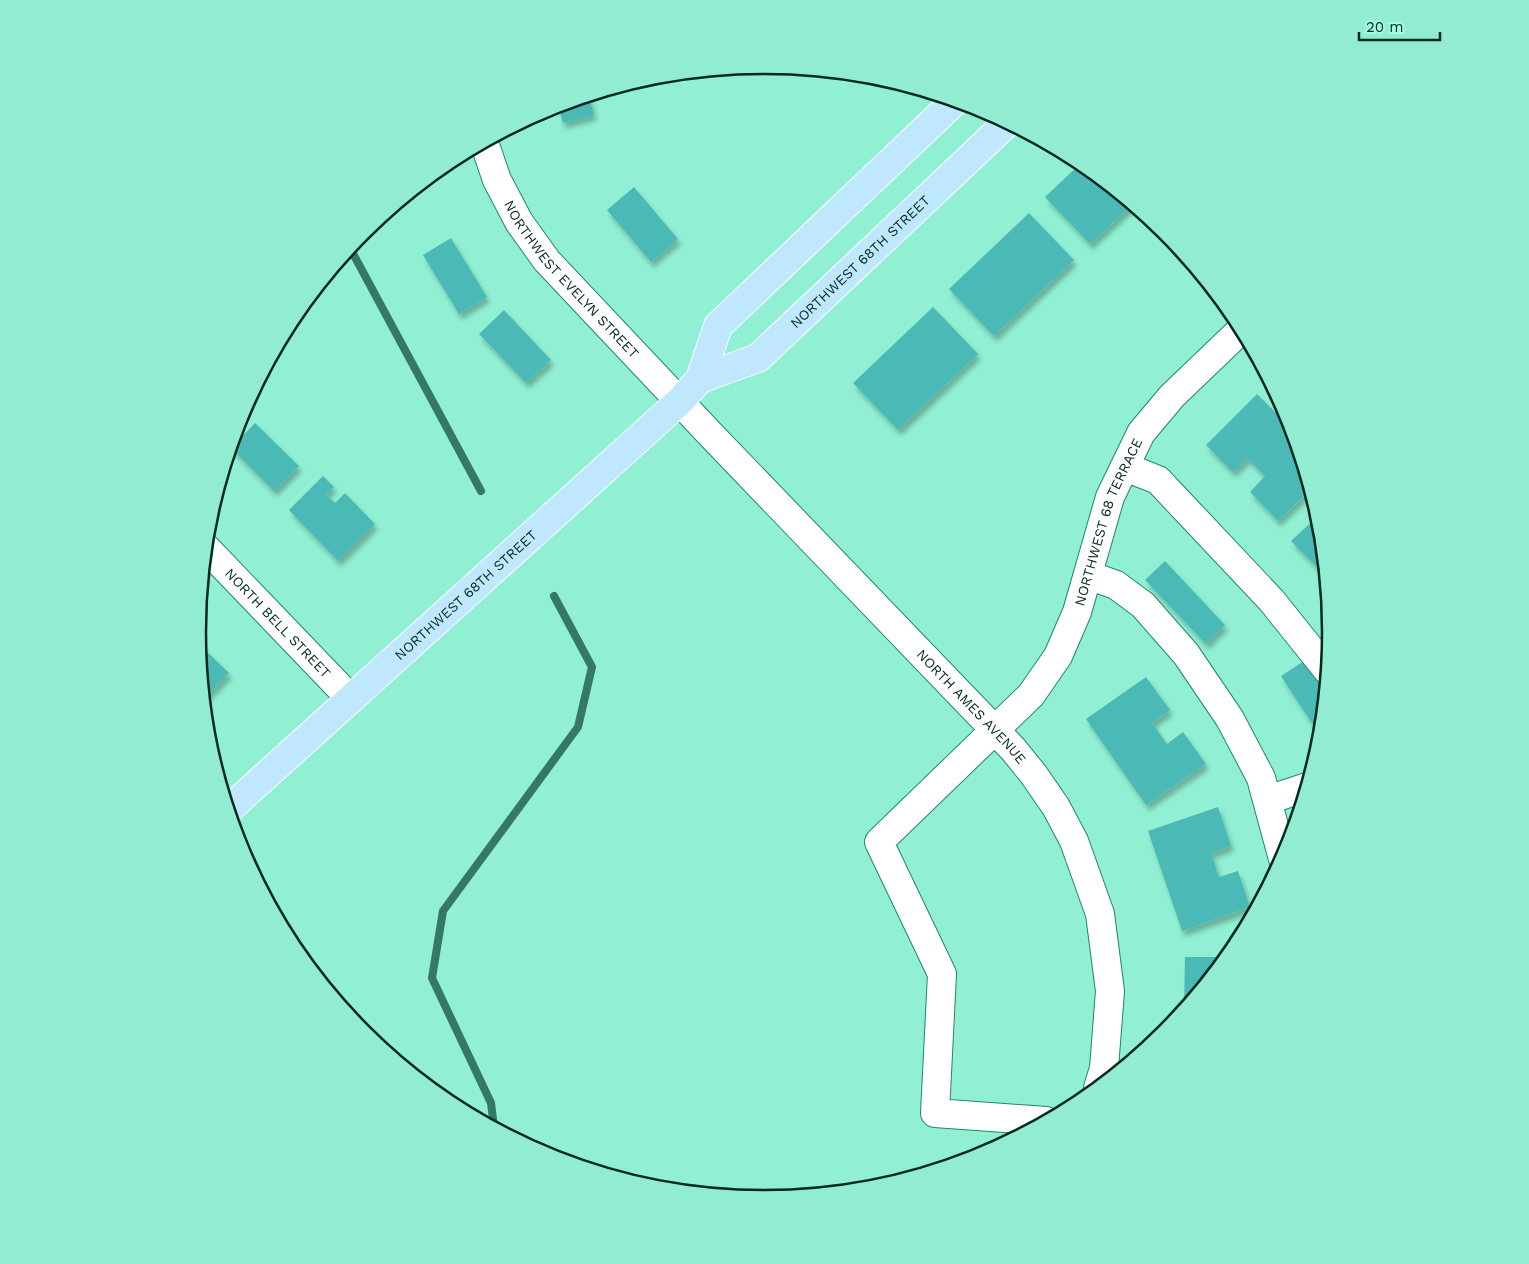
<svg xmlns="http://www.w3.org/2000/svg" width="1529" height="1264" viewBox="0 0 1529 1264" font-family="'Work Sans',sans-serif">
<defs>
<filter id="shadow"><feDropShadow dx="3" dy="5.5" stdDeviation="2.5" flood-color="#0004"/></filter>
</defs>
<rect width="100%" height="100%" fill="#91f0d3"/>
<g fill="none" stroke-linecap="round" stroke-linejoin="round">
<path stroke="#357865" stroke-width="8" d="M350,248L481,491
M494,1127L491,1103L432,978L443,911L578,727L592,667L554,596"/>
</g>
<path fill="#4cb9b6" filter="url(#shadow)" d="M589,96L594,115L563,123L558,105Z
M1082,162L1133,204L1090,244L1045,197Z
M634,187L678,239L651,262L607,210Z
M1029,213L1074,260L994,336L949,289Z
M451,238L487,297L459,314L423,255Z
M933,307L978,354L898,430L853,383Z
M504,310L551,360L526,383L479,334Z
M1257,394L1293,430L1311,489L1278,521L1250,492L1265,476L1247,458L1233,472L1206,445Z
M255,423L299,466L274,491L231,448Z
M323,476L334,487L326,494L335,503L345,493L375,524L338,561L289,510Z
M1319,515L1325,563L1319,569L1291,541Z
M1165,561L1225,625L1206,644L1145,580Z
M199,644L229,673L206,697L204,694Z
M1307,659L1326,688L1321,737L1281,676Z
M1146,677L1170,710L1152,723L1167,744L1183,732L1206,764L1146,805L1086,719Z
M1218,807L1231,846L1211,853L1219,877L1238,871L1250,907L1182,931L1148,831Z
M1185,957H1228L1184,1010Z"/>
<g fill="none" stroke-linecap="round" stroke-linejoin="round">
<g stroke="#1f876e" stroke-width="30">
<g id="minor">
<path id="s1" d="M484,142L497,180L519,222L547,261L713,437L1013,749L1034,775L1056,807L1074,841L1100,914L1110,991L1104,1068L1098,1088"/>
<path d="M1125,467L1158,480L1272,601L1328,671"/>
<path id="s2" d="M206,548L350,698"/>
<path d="M1088,575L1116,585L1143,605L1186,654L1230,719L1261,778L1283,859"/>
<path d="M1268,800L1307,787"/>
<path id="s3" d="M1046,1121L935,1113L942,974L879,842L1031,695L1058,656L1077,612L1110,497L1141,433L1172,396L1242,329"/>
</g>
</g>
<g stroke="#fff" stroke-width="30">
<g id="major">
<path id="s4" d="M700,379L758,358L1008,122"/>
<path id="s5" d="M229,809L679,402L700,379L718,326L956,100"/>
</g>
</g>
<use href="#minor" stroke="#fff" stroke-width="28"/>
<use href="#major" stroke="#bfe8fe" stroke-width="28"/>
</g>
<g text-anchor="middle" stroke-width="4" stroke-linejoin="round" paint-order="stroke">
<g font-size="14" fill="#00291f" stroke="#9ffde0">
<text dy="5" stroke="none"><textPath href="#s4" startOffset="202">NORTHWEST 68TH STREET</textPath></text>
<text dy="5" stroke="none"><textPath href="#s1" startOffset="165">NORTHWEST EVELYN STREET</textPath></text>
<text dy="5" stroke="none"><textPath href="#s3" startOffset="799">NORTHWEST 68 TERRACE</textPath></text>
<text dy="5" stroke="none"><textPath href="#s5" startOffset="319">NORTHWEST 68TH STREET</textPath></text>
<text dy="5" stroke="none"><textPath href="#s2" startOffset="104">NORTH BELL STREET</textPath></text>
<text dy="5" stroke="none"><textPath href="#s1" startOffset="751">NORTH AMES AVENUE</textPath></text>
</g>
</g>
<path d="M0 0H1529V1264H0ZM206 632a558 558 0 1 1 1116 0a558 558 0 1 1-1116 0Z" fill="#92ecd1" fill-rule="evenodd"/>
<path fill="none" stroke="#00291f" stroke-width="2.5" d="M206 632a558 558 0 1 1 1116 0a558 558 0 1 1-1116 0Z"/>
<path d="M1359 32v8h81v-8" fill="none" stroke="#00291f" stroke-width="2.5"/>
<text x="1366" y="32" font-size="15" fill="#00291f" stroke="#9ffde0" stroke-width="4" paint-order="stroke">20 m</text>
</svg>
